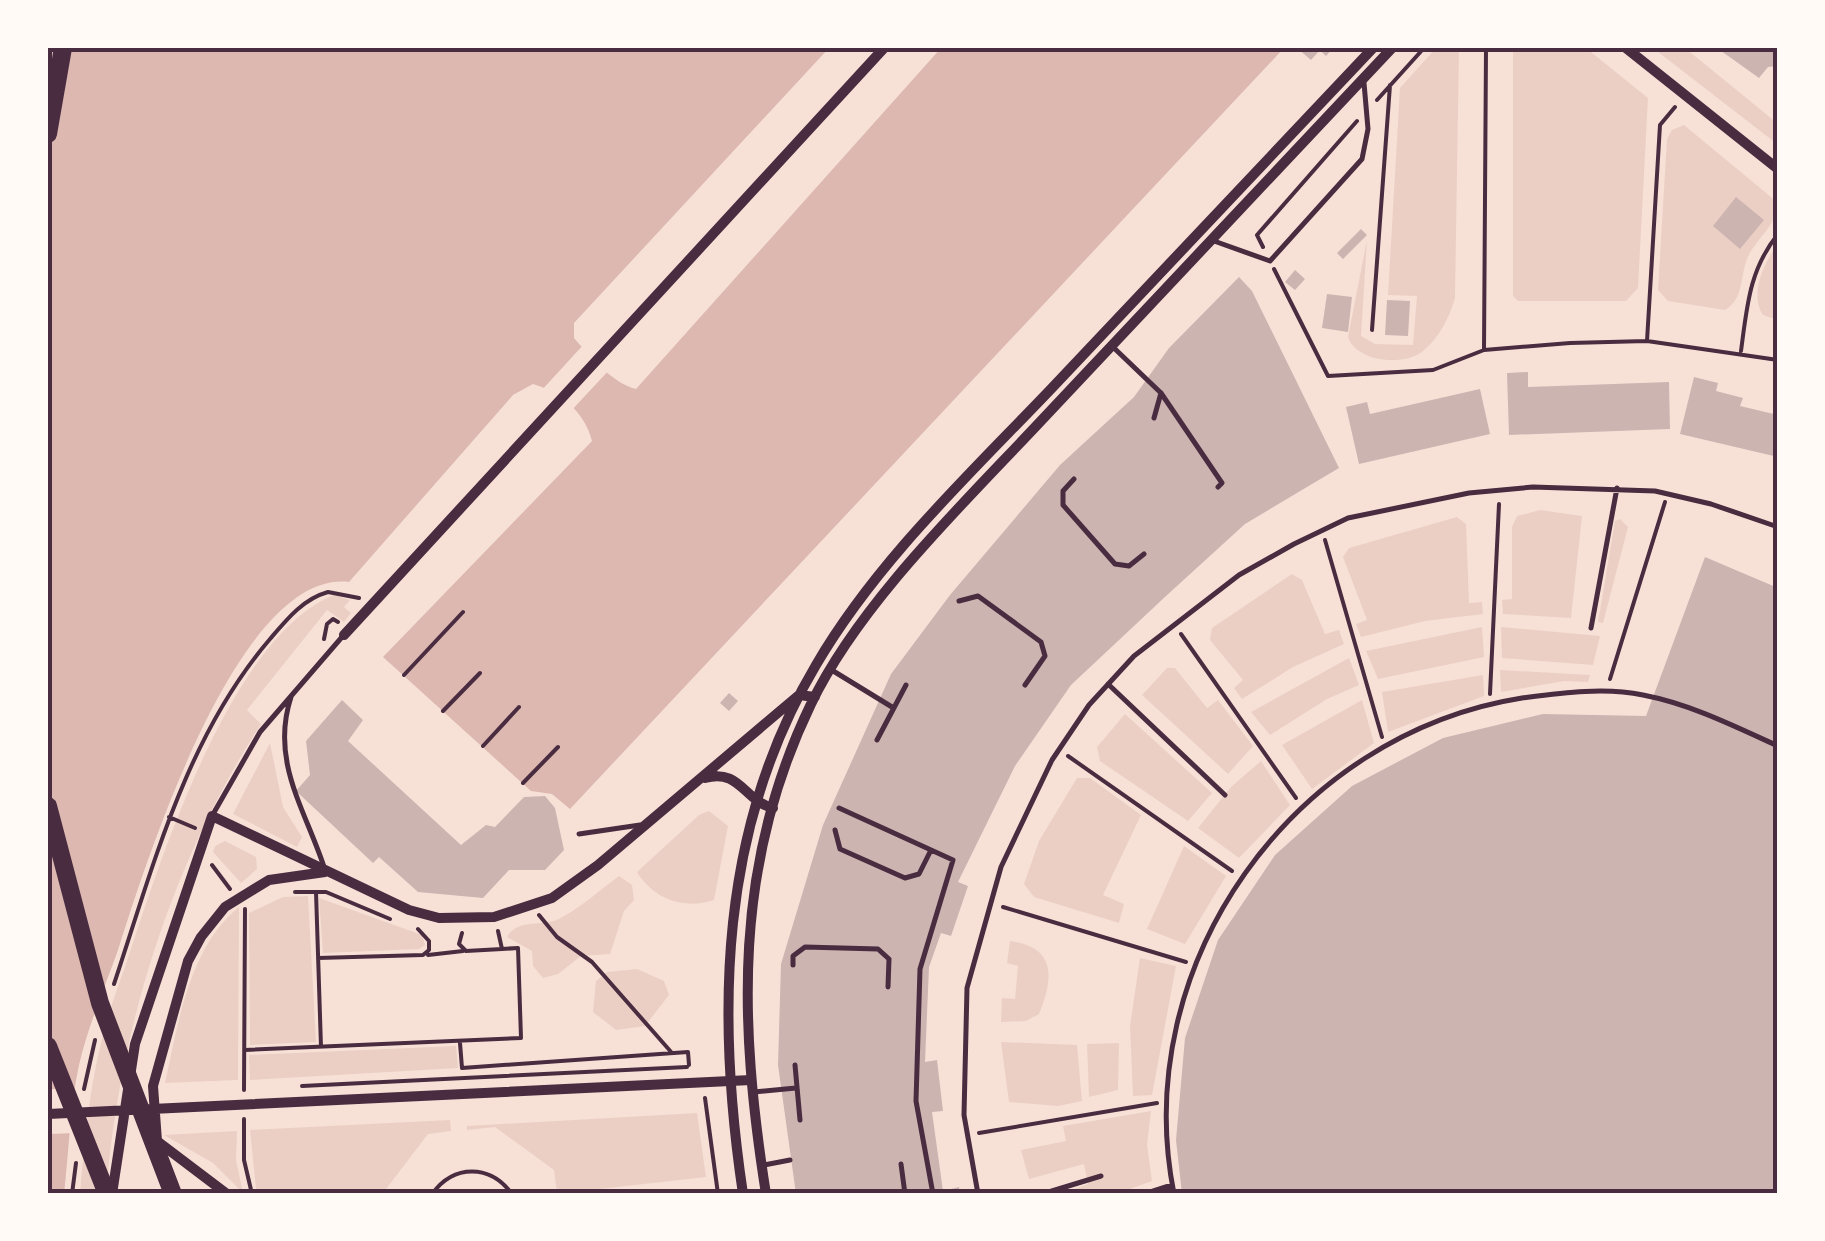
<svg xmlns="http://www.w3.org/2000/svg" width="1825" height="1241" viewBox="0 0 1825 1241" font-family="'PT Sans Narrow',sans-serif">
<rect width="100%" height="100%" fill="#f7e1d7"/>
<path fill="#ebcfc5" d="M1436,48H1459L1455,298C1449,318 1440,337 1423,351C1404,367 1356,362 1348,337L1367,240L1361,336L1375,344L1413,345L1417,296L1388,295L1400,88Z
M1513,48H1586L1648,98L1638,288L1626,301H1518L1513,296Z
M1653,48H1685L1777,123V144Z
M1684,125L1777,202C1777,228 1757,236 1747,259C1740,277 1744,299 1725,310L1668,301L1658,290L1667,139L1672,130Z
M1777,245V320L1763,315C1749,294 1764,263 1777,245Z
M1540,510L1582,516L1571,618L1503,614L1502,600L1512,599V527L1517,516Z
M1457,517L1466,524L1469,603L1482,602L1483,614L1425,621L1361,637L1356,624L1367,620L1343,557L1349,548Z
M1620,519L1628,527L1603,623L1598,622L1615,521Z
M1292,574L1302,580L1325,634L1339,630L1344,644L1293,667L1242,699L1234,688L1243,680L1210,640L1212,628Z
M334,595L350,600L344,607L351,613L344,622L327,610L247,710L261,724C171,863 119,1030 106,1193L80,1194C84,1144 89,1092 101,1043C108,1011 121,980 131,949C163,852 233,635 334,595Z
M1482,627L1484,657L1378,679L1366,651Z
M1501,627L1600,636L1593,665L1502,658Z
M1349,658L1359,685L1327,699L1270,735L1251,712Z
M1167,668H1175L1207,708L1218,700L1253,746L1228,774L1142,695Z
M1500,670L1590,675L1588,682L1564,681L1501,692Z
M1483,675L1484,696L1388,732L1382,692Z
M1362,700L1374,743L1312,789L1282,745Z
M1125,714L1212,793L1188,821L1100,761L1097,747Z
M270,743L283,807L302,837L297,847L233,814Z
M1261,761L1290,805L1239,858L1198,828L1231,787Z
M1077,778H1090L1141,815L1103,895L1124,904L1119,923L1034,897L1024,884L1039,841Z
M709,811L728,826L714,900C684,910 653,899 637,872L699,815Z
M225,841L256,857L257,869L241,883L213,852L215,846Z
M1184,846L1226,876L1185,944L1147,929Z
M619,876L632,885L634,900L624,911L610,954L581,956L558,974L543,978L533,966L532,951L507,937C518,918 542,927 559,919C580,908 600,890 619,876Z
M308,896L316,1042L250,1045L249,913L283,897Z
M319,898L422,935L425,945L419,949L323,953Z
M239,907L238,1080L165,1083C178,1024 189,947 239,907Z
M1010,941C1056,947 1054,977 1039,1014L1026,1021L1001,1022L1002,998L1015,999L1018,966L1007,963Z
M1140,958L1176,966L1152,1095L1133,1096L1130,1026Z
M637,969L664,981L669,995L645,1026L616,1030L593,1012L596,981L607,972Z
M1001,1042L1077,1045L1082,1101L1058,1106L1009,1102Z
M1119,1043L1118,1090L1089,1097L1087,1044Z
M456,1046L458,1068L250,1080L249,1055Z
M1151,1111L1147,1145L1152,1181L1119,1193H1063L1088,1184L1084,1164L1029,1179L1021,1150L1066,1141L1063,1126Z
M697,1113L706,1177L564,1193H557L554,1170L495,1127L467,1130V1126Z
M450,1120L451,1131L428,1134L383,1193L258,1194L256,1189L250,1130Z
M237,1131L236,1160L243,1193L213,1163L164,1135Z"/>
<path fill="#dcb8b0" d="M48,48H829L574,323V338C591,357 612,383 636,389L941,48H1284L570,809L552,794L531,791L383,657L592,441C585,412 560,392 533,384L513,395L349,582C237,569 145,866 118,950C105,987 88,1026 79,1065C70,1107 69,1151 64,1194L48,1193Z"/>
<path fill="#f7e1d7" d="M585,343L611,368L570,412L551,395L540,392Z
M48,1089H82L76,1133L48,1134Z"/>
<path fill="#ccb4b1" d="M1297,48H1333L1326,56L1320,50L1311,60Z
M1717,48H1778V66L1768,67L1759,78Z
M1736,197L1764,220L1740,249L1713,226Z
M1361,229L1367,235L1343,259L1337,253Z
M1295,270L1305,279L1295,290L1285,282Z
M1239,277L1252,291L1339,468L1245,524L1166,596L1071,685L1015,766L958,882L968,886L951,936L941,933L929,967L925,1062L937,1060L943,1111L932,1112L943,1191L959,1187L960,1194H796L778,1065L781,964L823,825L891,674L950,595L1060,465L1134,397L1169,348Z
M1327,294L1352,297L1348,332L1322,328Z
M1387,300L1410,301L1408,336L1385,335Z
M1528,372V387L1669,382L1670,429L1509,435L1507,373Z
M1694,377L1718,383L1716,391L1743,398L1740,406L1778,415V457L1680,434Z
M1480,389L1490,434L1359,464L1346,407L1367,402L1370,414Z
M1705,557L1778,588V1194H1182L1176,1140L1185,1038L1218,940L1275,855L1352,786L1443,738L1543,714L1646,716Z
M729,693L738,701L729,711L720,703Z
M342,700L363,720L348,741L461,845L486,825L495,827L524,797L545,796L555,808L564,850L545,870H509L483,898L418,892L379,857L373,863L296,791L310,775L306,741Z"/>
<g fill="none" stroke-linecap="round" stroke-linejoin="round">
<path stroke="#4a2c40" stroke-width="4" d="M1377,100L1424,48
M1263,247L1257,235L1357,121
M1274,269L1328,376L1433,370L1484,350L1570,343L1647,341L1778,360
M1372,330L1390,85
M1647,341L1660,125L1675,107
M1484,350L1486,48
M1741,351C1747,307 1749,270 1778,234
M1325,540L1382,737
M1181,634L1296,798
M324,639L327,624L333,619L338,622
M404,675L463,612
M1610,679L1665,502
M1490,694L1499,504
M443,711L480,673
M483,746L519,707
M1068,756L1232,871
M523,783L558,747
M169,817L195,828
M212,865L230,889
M295,892H326L390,919
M316,892L321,1047
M1003,907L1186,962
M539,915L557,937L592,962L672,1053
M462,933L459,944L466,951L502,949L498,931
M428,955L463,951
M318,958L423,955L429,950V941L418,929
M114,984C154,864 186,737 270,639C287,619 303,599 328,592L359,598
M460,1043L462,1068L688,1052L689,1065
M245,1050L521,1038L518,948L502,949
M302,1086L687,1067
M84,1089L95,1040
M244,1090L245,909
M705,1098L718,1194
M244,1119V1160L252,1194
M979,1133L1157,1103
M72,1194L76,1163
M432,1194C454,1164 490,1164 512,1194"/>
<path stroke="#4a2c40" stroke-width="5" d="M1214,241L1270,261L1362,159L1368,129L1364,83
M1114,348L1161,393L1154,418
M1161,393L1222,483L1218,487
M1074,479L1063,491V505L1115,564L1129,566L1144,554
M959,601L978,596L1041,642L1045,656L1025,685
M1591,628L1617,488
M830,669L892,707
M1108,684L1225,795
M291,697C270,761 305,809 324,867
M877,740L906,685
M839,808L953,860L920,969L916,1101L933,1194
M212,816L260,732L342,637
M835,830L840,849L905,878L919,874L931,850
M579,834L640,825
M793,965V956L805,947L878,949L889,959L888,987
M795,1065L800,1120
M754,1092L796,1088
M901,1164L905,1194
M764,1165L790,1160
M978,1194L964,1115L967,988L1001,867L1052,760L1089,705L1134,656L1239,575L1294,544L1348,518L1469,493L1533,487L1655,491L1711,504L1778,527
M1042,1194L1101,1176
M1144,1194L1172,1185
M1174,1194C1128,965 1293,734 1522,698C1561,693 1604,687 1643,695C1690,704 1734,726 1778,746"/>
<path stroke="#4a2c40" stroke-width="10" d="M1626,48L1778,169
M344,635L884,48
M705,778C740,768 744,801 773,808
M48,1114L751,1080
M112,1194L135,1044L212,816L409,910L439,918L494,917L552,898L598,865L799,695L815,697
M227,1194L157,1141L153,1086L188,961L201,937L225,907L269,880L325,872
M743,1194C716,1013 719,828 816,665C876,562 969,475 1051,389C1158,275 1265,161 1373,48
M766,1194C739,1023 733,865 811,704C859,604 963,504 1039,423C1157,298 1274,173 1392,48"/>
<path stroke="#4a2c40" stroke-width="18" d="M48,134L63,48
M48,806L100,1003L173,1194
M48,1046L107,1194"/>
</g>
<rect width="1825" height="1241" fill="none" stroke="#fffaf5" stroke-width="100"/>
<rect x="50" y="50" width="1725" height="1141" fill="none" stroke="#4a2c40" stroke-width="4"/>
</svg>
